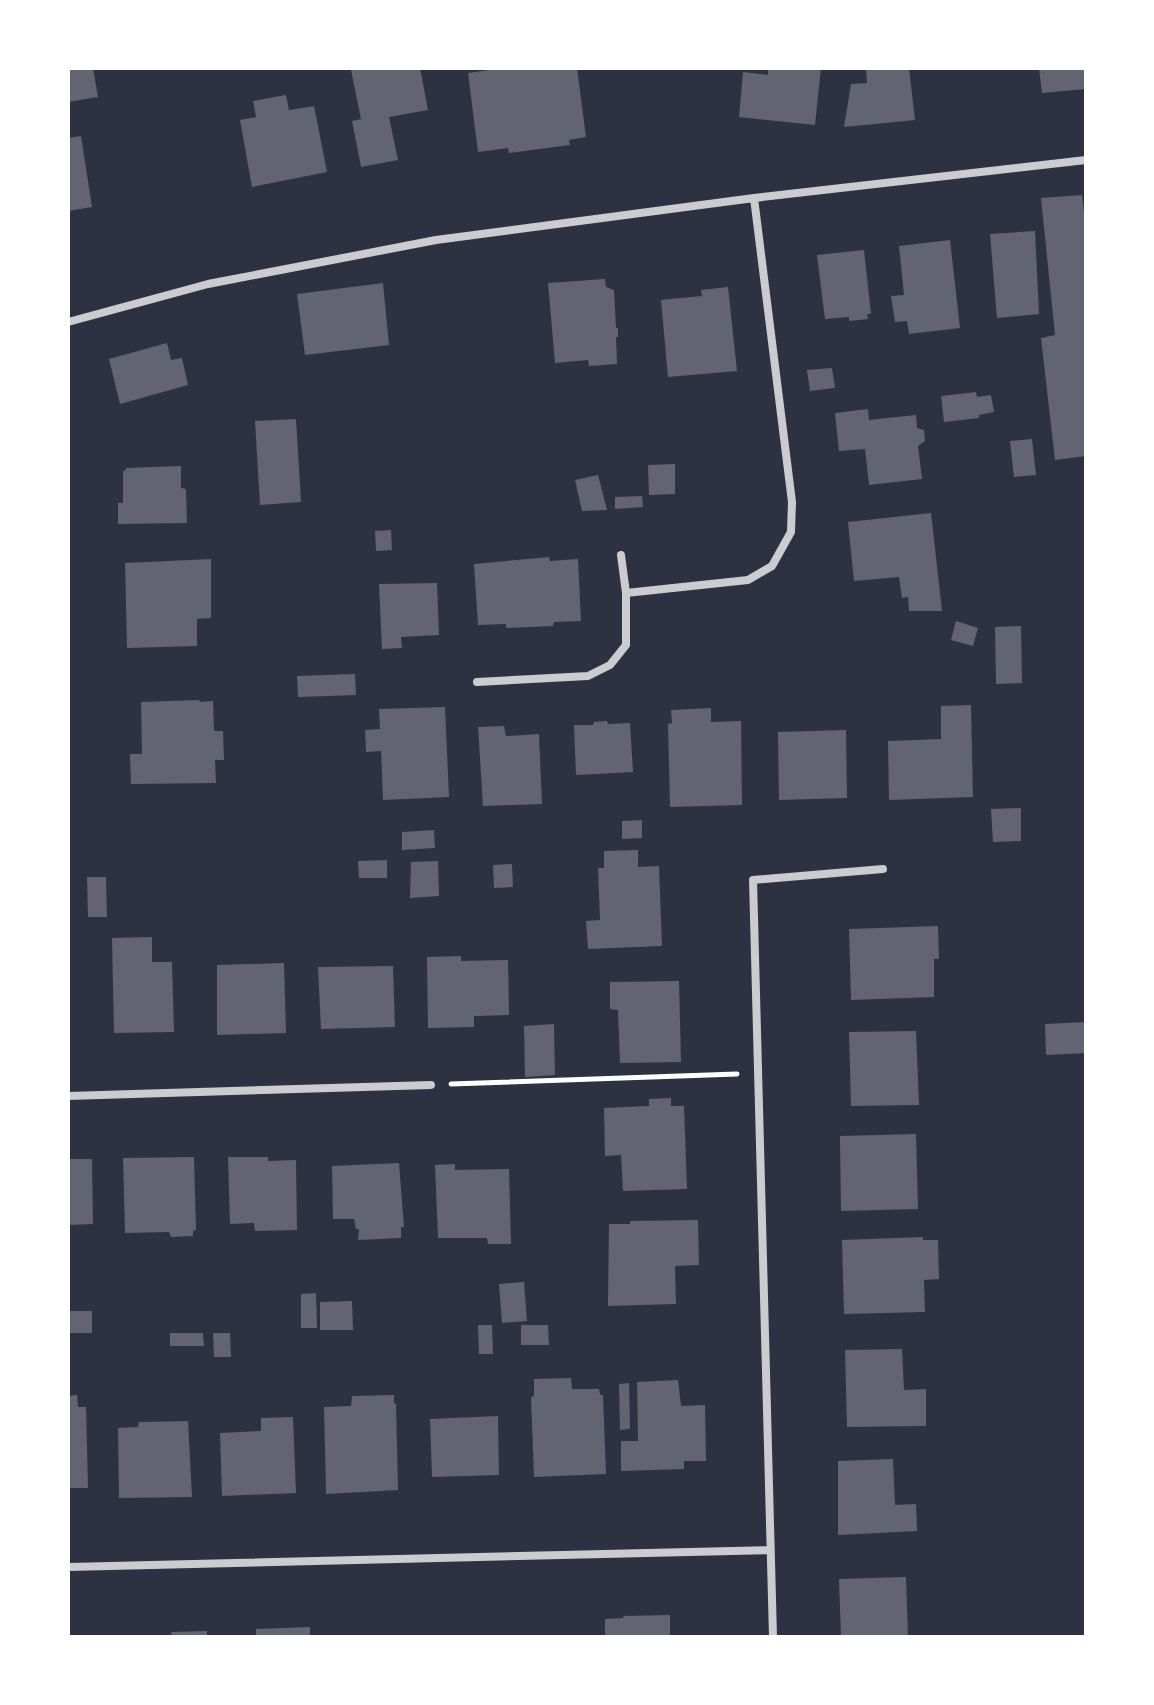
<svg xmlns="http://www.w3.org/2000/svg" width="1154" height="1705" viewBox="0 0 1154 1705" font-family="Bitter,serif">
<rect width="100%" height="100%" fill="#2d3142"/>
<path fill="#626471" d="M68,68H93L98,97L68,102Z
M359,68H420L428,110L389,117L398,160L361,167L352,121L361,119L351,70Z
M504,68H577L586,137L569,140L570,145L509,153L508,148L478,152L468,73Z
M768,68H821L815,125L739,117L743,72L768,75Z
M866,68H909L915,120L844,127L851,84L867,83Z
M1039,68H1086V89L1042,93Z
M286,95L289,110L314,106L327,172L252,187L240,120L256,117L253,101Z
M81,136L92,207L68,211V138Z
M1082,195L1086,231V456L1055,460L1041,338L1055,335L1041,198Z
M1035,231L1039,314L997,318L990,234Z
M950,240L960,328L909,334L907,321L895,322L891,296L904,295L899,246Z
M864,250L871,314H867L868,319L849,321V317L825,319L817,255Z
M605,279L606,287L614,290L616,328H618V337H616L617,364L589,366L588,360L555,363L548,283Z
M383,283L389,345L305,355L297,294Z
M728,287L737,371L668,377L661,300L702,296L701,290Z
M167,343L171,360L182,358L188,385L120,404L109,359Z
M832,368L835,388L810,391L807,370Z
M976,392L977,397L991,395L994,412L979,415V418L944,422L941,396Z
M868,409L869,420L916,415L917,428L924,430L925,441L918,446L922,479L869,485L865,449L839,451L835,413Z
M296,419L301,502L260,505L255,421Z
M1032,439L1036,475L1014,477L1010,441Z
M675,464V494L649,495L648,465Z
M181,466V488L186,489L187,523L118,524V503H123V471L126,470V468Z
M598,475L607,510L582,511L575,480Z
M642,496L643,507L615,509V497Z
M931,513L942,611H909L908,597L902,598L899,577L854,581L848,522Z
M391,530L392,550L376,551L375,531Z
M549,557L550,561L578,559L581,621L554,622L553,626L506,628V624L478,625L474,564Z
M211,559V618L197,619V646L127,648L125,563Z
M437,583L439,635L401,637L402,648L382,649L379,584Z
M956,621L978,628L973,646L951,640Z
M1021,626L1022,683L996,684L995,627Z
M355,674L356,695L298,697L297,676Z
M199,700L200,702L213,701L214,731H223L224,760H215L216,783L131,784L130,754H142L141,702Z
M971,705L973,797L889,800L888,741L941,739V706Z
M445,707L449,797L383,800L381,751L366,752L365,730L380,729L379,709Z
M711,708V722L741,721L742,805L670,807L668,724L672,723L671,710Z
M607,721L608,724L630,723L633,772L576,775L574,725H593L594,722Z
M504,726L506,736L539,734L542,804L483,806L478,727Z
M846,730L847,798L779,800L778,732Z
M1021,808V841L993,842L991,809Z
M642,820V838L622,839V821Z
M434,830L435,848L402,850V832Z
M638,850V867L659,866L662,946L588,949L586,921L600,920L598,868H604V851Z
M387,860V878H359L358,861Z
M438,861L439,896L410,898L411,862Z
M512,864L513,887L494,888L493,865Z
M87,877H106L107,917H88Z
M938,926L939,959H934V997L851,1000L849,929Z
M152,937V962H172L174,1032L114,1033L112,938Z
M461,956V961L508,960L509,1015L474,1016V1027L428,1028L427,957Z
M284,963L286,1033L217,1035V965Z
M393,966L395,1027L321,1029L318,967Z
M679,981L681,1062L620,1063L618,1010L610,1009V982Z
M1086,1022V1053L1046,1055L1045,1024Z
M554,1024L555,1075L525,1077L524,1026Z
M916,1031L919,1105L851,1106L849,1032Z
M671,1098V1106H684L687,1189L623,1191L621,1155L605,1156L604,1108L649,1106V1099Z
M916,1134L918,1209L841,1211L840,1136Z
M194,1157L196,1230L193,1231V1236L171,1237L169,1232L125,1233L123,1158Z
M228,1157H268V1161L296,1160L297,1230L255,1231L254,1223L230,1224Z
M68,1159H92L93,1224L68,1225Z
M399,1163L404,1227H401V1238L358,1240L359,1229H356L354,1219H333L332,1166Z
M455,1164V1170L509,1169L511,1244H488L487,1238H438L435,1165Z
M698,1220L699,1265L675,1266L676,1304L608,1306L609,1224H630V1221Z
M923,1237V1240H938L939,1279L924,1280L925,1312L844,1314L842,1240Z
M524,1282L527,1321L502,1323L499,1284Z
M316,1293L317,1328H301V1294Z
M352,1301L353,1330H320V1302Z
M68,1311H92V1333H68Z
M478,1325H492L493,1354H479Z
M521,1325H548L549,1345H521Z
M170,1333H203L204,1346H170Z
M213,1333H230L231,1357H214Z
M902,1349L904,1390L926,1389V1426L847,1427L845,1350Z
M571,1378L572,1389H599L600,1395H603L606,1474L534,1477L531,1397L534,1396V1379Z
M678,1380L681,1406L705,1405L706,1461H684V1469L621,1471V1441H638L637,1382Z
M629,1383L630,1429L620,1430L619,1384Z
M77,1395L78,1407H86L88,1488H68V1396Z
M394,1395V1403L396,1404L398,1490L326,1494L324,1407L351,1406L352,1396Z
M498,1416L499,1475L432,1477L430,1419Z
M293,1417L296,1493L222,1496L220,1433L261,1431V1418Z
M188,1421L192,1497L119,1498L118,1428L138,1427L139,1422Z
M893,1459L895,1505L916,1504L917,1531L838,1535V1461Z
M906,1577L908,1637H841L839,1579Z
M670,1615V1637H605V1619L624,1618L623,1616Z
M310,1627V1637H256V1629Z
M207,1631V1637H172L171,1632Z"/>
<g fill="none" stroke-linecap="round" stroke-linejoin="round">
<path stroke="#fff" stroke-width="5" d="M451,1084L737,1074"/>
<path stroke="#caccd0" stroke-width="8" d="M68,322L208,284L436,240L754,198L1086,160
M626,593L748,580L772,566L791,532L792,502L754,198
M477,682L588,676L610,665L626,645V593L621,555
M68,1096L431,1085
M68,1567L770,1550
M773,1637L753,880L883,869"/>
</g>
<rect width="1154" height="1705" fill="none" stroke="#ffffff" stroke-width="140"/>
</svg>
